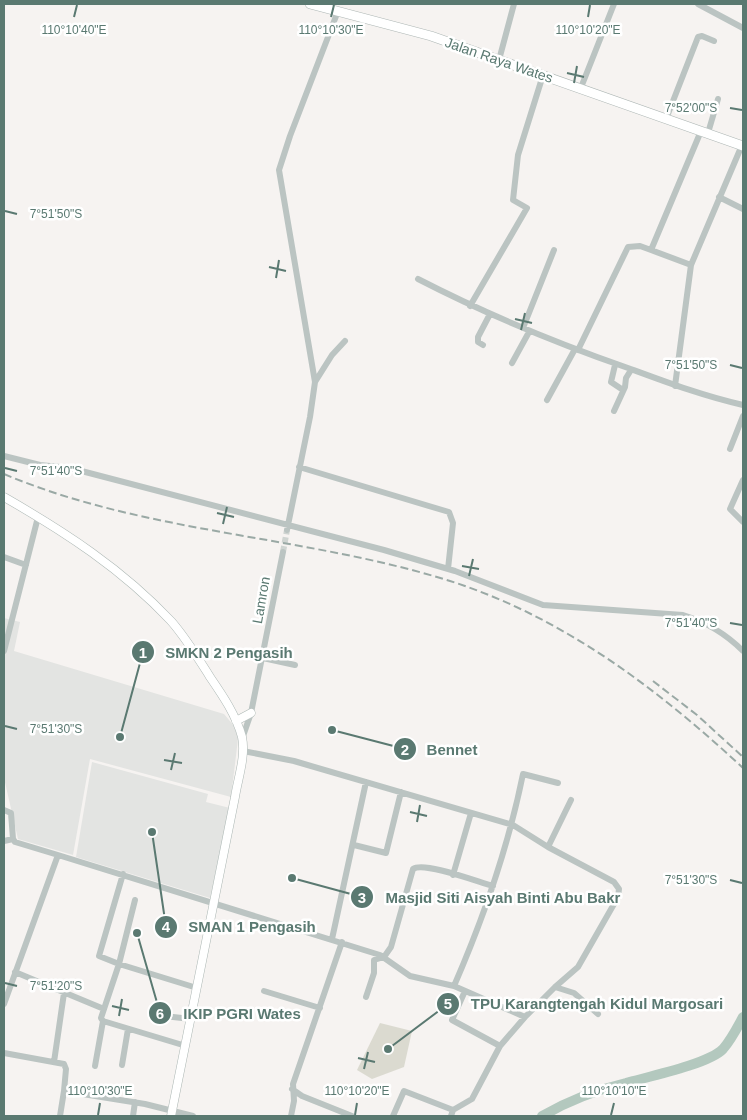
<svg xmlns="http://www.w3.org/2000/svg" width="747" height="1120" viewBox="0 0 747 1120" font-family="Helvetica,sans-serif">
<rect width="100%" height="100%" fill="#f6f3f1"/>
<path fill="#e3e4e2" d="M4,618L20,622L14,651L224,714L234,726L238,739L231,797L90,759L73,855L18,839L4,778Z
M92,762L208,794L206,802L230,808L210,898L76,857Z"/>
<path fill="#dbdad0" d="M380,1023L412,1031L404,1067L372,1079L357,1070Z"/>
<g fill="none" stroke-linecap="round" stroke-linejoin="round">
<path stroke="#b3c8be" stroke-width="10" d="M542,1116C568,1101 596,1090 626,1083C647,1077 709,1064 723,1049C731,1040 737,1028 743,1017"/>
<path stroke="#cfd4d1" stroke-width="6" stroke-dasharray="6 3" stroke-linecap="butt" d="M283,552L287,530"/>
<g stroke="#acb7b4" stroke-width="9">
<path id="major" d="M4,497C65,532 122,569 171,621C186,638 198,658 210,677C223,696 236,715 242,737C246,756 238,778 235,797L171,1116
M236,721L251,713"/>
</g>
<g stroke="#aeb7b5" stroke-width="10">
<path id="highway" d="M310,4L431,36L743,146"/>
</g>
<path stroke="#bbc4c2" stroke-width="6" d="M698,4L743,28
M499,60L514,4
M580,90L614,4
M666,119L698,37L702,36L714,41
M708,133L718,99
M719,197L743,209
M651,250L691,265
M418,279C486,314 556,343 628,368C666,382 703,396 743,405
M470,306L527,208L513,200L518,155L543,75
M523,328L554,250
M483,345L478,342V337L490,314
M578,350L628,247L640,246L651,250L701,131
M512,363L529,332
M615,365L611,382L623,390
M315,382L332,355L345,341
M675,386L691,265L742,145
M547,400L575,349
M614,411L625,387L626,378L631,370
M730,449L743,416
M4,456L40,465L70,468L384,550L455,571L543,605L683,615C706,622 726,634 743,651
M299,467L449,512L453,523L448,569
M743,480L730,509L743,522
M287,530L310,417L315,382L279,170L290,136L338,11
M4,557L26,565
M4,651L38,517
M263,658L295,665
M242,739L251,713L283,552
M4,810L11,813L13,839
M4,841L13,839L15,842L58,855
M354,845L386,853L401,792
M548,847L571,800
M123,874L99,956L119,964L197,988
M453,875L471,813
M135,900L119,964L101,1018L103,1021L186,1046
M332,939L366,782
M15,972L104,1009
M454,986C484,917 508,848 523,774L558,783
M555,987L574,993L598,1014
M264,991L320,1008
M465,991L452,1020L500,1046
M366,997L374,973V960L384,957L391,947L413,869C424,861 478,882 493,886
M4,1004L58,855L380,955L410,976L454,986L525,1017L555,987L578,967L618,897L619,889L614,882L548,847L513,825L294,761L243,751
M164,1016L191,1019
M4,1053L64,1064L66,1069L64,1091L145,1104L193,1116
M54,1062L64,993
M122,1065L128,1029
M95,1066L103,1021
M292,1089L302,1096L352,1116
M453,1110L472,1099L500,1046L525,1017
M60,1116L64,1091
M133,1116L135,1102
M291,1116L294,1101L293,1084L342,942
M393,1116L404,1091L453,1110L451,1116"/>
<use href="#major" stroke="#fff" stroke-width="8"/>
<use href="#highway" stroke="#fff" stroke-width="9"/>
<path stroke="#9aa9a5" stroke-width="2" stroke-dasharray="8 4" stroke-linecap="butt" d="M4,474C146,534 304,535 450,581C563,617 658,689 743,768
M653,681L697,715L743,757"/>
</g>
<path fill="none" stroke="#5a7971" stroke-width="2" d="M74,17L77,5M331,17L334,5M588,17L590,5M567,73L584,77M574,83L577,66M730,108L742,110M5,211L17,214M269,267L286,271M276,278L279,260M515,319L532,323M521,330L525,313M730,365L742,368M5,468L17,471M217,513L234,517M223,524L227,507M462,566L479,569M469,576L473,559M730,623L742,625M5,726L17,729M164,760L182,763M171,770L175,753M410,812L427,816M417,822L420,805M730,880L742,883M5,983L17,986M112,1006L129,1010M119,1016L122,999M358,1058L375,1062M364,1069L368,1052M98,1115L100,1103M355,1115L357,1103M611,1115L614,1103"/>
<g text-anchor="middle" stroke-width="5" stroke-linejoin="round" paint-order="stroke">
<g font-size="14" fill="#5a7971" stroke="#fff">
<text transform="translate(499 60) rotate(19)" y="5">Jalan Raya Wates</text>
<text transform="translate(261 600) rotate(-80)" y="5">Lamron</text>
</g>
</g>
<g font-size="12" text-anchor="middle" fill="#5a7971" stroke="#fff" stroke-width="5" stroke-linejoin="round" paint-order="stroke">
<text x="74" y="34">110°10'40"E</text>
<text x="331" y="34">110°10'30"E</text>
<text x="588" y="34">110°10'20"E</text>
<text x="691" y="112">7°52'00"S</text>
<text x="56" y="218">7°51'50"S</text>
<text x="691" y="369">7°51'50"S</text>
<text x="56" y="475">7°51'40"S</text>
<text x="691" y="627">7°51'40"S</text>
<text x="56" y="733">7°51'30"S</text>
<text x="691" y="884">7°51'30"S</text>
<text x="56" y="990">7°51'20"S</text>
<text x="100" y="1095">110°10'30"E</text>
<text x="357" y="1095">110°10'20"E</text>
<text x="614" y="1095">110°10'10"E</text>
</g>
<path fill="none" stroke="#5a7971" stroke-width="2" d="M120 737L143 652M332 730L405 749M292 878L362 897M152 832L166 927M388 1049L448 1004M137 933L160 1013"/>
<g fill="#5a7971" stroke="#fff" stroke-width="2">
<circle cx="120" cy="737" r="5"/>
<circle cx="332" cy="730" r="5"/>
<circle cx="292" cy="878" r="5"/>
<circle cx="152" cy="832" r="5"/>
<circle cx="388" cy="1049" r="5"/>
<circle cx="137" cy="933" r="5"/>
<circle cx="143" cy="652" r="12"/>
<circle cx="405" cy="749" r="12"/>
<circle cx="362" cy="897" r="12"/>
<circle cx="166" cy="927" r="12"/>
<circle cx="448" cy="1004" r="12"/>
<circle cx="160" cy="1013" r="12"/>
</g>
<g font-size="15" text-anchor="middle" font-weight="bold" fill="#fff">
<text x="143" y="658">1</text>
<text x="405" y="755">2</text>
<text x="362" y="903">3</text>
<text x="166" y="932">4</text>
<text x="448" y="1009">5</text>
<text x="160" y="1019">6</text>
</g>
<g font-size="15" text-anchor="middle" font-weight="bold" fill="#5a7971" stroke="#fff" stroke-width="5" stroke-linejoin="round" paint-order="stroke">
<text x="229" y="658">SMKN 2 Pengasih</text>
<text x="452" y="755">Bennet</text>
<text x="503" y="903">Masjid Siti Aisyah Binti Abu Bakr</text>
<text x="252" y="932">SMAN 1 Pengasih</text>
<text x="597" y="1009">TPU Karangtengah Kidul Margosari</text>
<text x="242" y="1019">IKIP PGRI Wates</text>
</g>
<rect width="747" height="1120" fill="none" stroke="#5a7971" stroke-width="10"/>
</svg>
